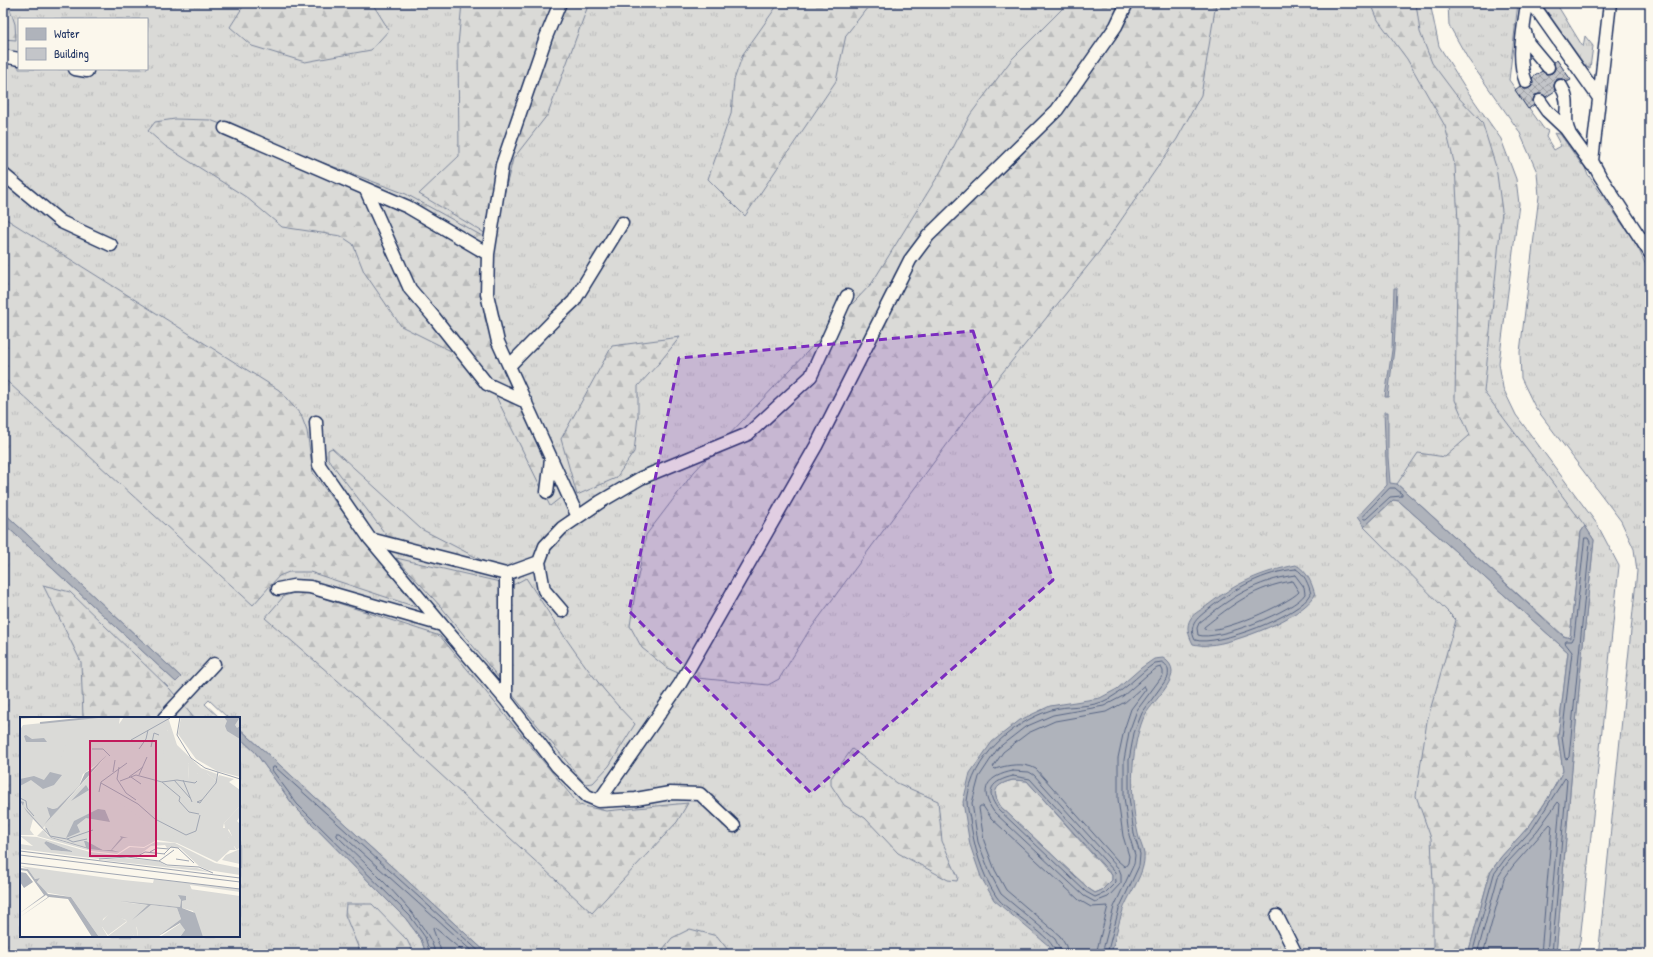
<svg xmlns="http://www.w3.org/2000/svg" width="1653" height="957" viewBox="0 0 1653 957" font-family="'Patrick Hand',sans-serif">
<defs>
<pattern id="grass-tufts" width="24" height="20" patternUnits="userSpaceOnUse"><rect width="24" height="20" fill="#dadad7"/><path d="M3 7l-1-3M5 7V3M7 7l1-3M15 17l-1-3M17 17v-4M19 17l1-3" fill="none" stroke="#babbbb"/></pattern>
<pattern id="forest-firs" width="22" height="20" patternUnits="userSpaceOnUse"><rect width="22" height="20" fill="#dadad7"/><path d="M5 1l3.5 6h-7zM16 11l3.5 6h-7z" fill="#babbbb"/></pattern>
<pattern id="building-cross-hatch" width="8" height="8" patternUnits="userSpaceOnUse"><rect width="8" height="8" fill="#c3c5c9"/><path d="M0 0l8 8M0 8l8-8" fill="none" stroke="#9ea0a6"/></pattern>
</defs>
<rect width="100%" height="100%" fill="#fbf7ec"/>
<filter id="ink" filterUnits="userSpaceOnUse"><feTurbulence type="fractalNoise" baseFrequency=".025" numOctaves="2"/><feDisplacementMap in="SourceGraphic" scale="8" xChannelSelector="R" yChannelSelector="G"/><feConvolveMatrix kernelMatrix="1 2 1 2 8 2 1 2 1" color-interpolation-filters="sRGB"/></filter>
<g filter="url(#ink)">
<path fill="url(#grass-tufts)" stroke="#7a849a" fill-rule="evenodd" d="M3,3H1430L1439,46L1468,92L1501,139L1516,179L1519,204L1499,363L1503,388L1516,415L1597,524L1619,566L1580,941L1576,954H1556L1582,654L1594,540L1585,526L1570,638L1501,857L1490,873L1468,954H488L239,728V718H228L209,700L205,704L220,718H21V936H239V737L255,752L294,806L406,919L421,939L426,954H3V523L176,682L181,677L3,512ZM19,19H147V69H19Z
M1448,3H1518L1509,80L1544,129L1548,131L1546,137L1554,150L1561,146L1554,133L1560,134L1582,165V159L1587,173L1634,241L1640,252L1650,275V954H1597L1599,947L1637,571L1634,549L1621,521L1535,407L1521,378L1520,352L1539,196L1537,172L1519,131L1468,59L1449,25Z
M1541,3H1556L1583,47L1585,36L1593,46L1590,68L1586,67L1584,64Z"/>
<path fill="url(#forest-firs)" stroke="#7a849a" d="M3,3H8L15,24L16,40L3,39Z
M252,3H372L389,30L371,50L305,62L252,46L230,27L244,5Z
M462,3H589L548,114L513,159L493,238L419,194L459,156L458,45Z
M779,3H871L846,35L836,81L745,216L708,179L731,114L734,80L743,54Z
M1068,3H1216L1201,95L1177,139L1099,252L971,412L809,631L779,679L768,685L687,677L667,668L642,648L630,626L636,587L646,535L694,472L872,283L941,171L970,115L1012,59Z
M1371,3H1416L1420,32L1432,63L1456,95L1482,122L1496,167L1502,211L1484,392L1585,526L1581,532L1570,638L1564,636L1397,484L1418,453L1445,457L1470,435L1455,400L1458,222L1455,166L1445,126L1407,59L1378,20Z
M175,119L210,120L406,194L484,237L482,282L485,319L564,495L550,506L481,366L401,326L364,272L353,244L341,236L282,227L246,197L165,146L148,131L155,122Z
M3,217L279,390L301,415L307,431L313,473L416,607L310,572H289L279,576L253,605L10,384L3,378Z
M680,337L659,363L638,386V416L634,452L616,478L577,495L561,439L612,346Z
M332,448L421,529L499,569L387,536L328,459V450Z
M1393,500L1399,501L1568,652L1558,737L1563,771L1547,800L1530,825L1501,857L1490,873L1468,954H1433V884L1431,838L1416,796L1427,721L1456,620L1364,527Z
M396,558L513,585L526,578C560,630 591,680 635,724L609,766L593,783L585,784L442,608Z
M43,585L70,592L170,689L194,718H83L81,662Z
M301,591L440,636L579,805L606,811L688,803L677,822L592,913L344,686L265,618L284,596Z
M852,749L897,783L938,801L942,841L958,877L957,881L948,880L898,853L865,818L844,805L831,785V778Z
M1013,780L1027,781L1107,871L1112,875V880L1102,890L1095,893L1089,889L1001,807C990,790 996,784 1013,780Z
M346,904H372L407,940L414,954H361L345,915Z
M690,929L717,936L731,954H659L672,938Z"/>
<path fill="#afb3bb" stroke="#747e96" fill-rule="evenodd" d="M1394,288H1397L1394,349L1388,397H1385L1392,350Z
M1384,412H1388V457L1390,483L1397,484L1563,636L1570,638L1581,532L1585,526L1594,540L1582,654L1556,954H1468L1490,873L1501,857L1530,825L1547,800L1563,771L1558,737L1568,652L1399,501L1393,500L1364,527L1357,517L1387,485Z
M3,512L181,677L176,682L3,523Z
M1296,565C1307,571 1312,583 1315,595C1302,618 1236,643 1209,645C1204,646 1198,645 1193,644C1189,636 1185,627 1191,618C1194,613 1203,609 1208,605C1236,583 1261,572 1296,565Z
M1163,658C1188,673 1154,699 1145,715C1142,720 1140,728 1138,734C1130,766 1131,802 1138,834C1139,840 1143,847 1144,854C1146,873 1129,893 1123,910C1118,924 1115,940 1111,954H1053L1049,946L994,900L981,877L970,845L963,802L970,773L992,742L1020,720L1050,706L1100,698L1117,689L1141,668L1154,659ZM1013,780L1027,781L1112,875V880L1102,890L1095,893L1089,889L1001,807C990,791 996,784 1013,780Z
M239,728L488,954H426L421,939L406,919L294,806L255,752L239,737Z"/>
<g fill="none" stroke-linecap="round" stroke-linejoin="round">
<path stroke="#566483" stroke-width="1" d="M1390,488H1395L1402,494V496L1390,497L1366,519H1364L1363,516Z
M1585,538H1588L1590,542L1569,757L1567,759L1565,758L1562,737L1572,652L1565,643L1566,641H1572L1574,637Z
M1296,569C1304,573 1309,585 1311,594C1301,615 1217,647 1195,640C1187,624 1199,617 1210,608C1235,588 1264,572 1296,569Z
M1295,575L1304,587L1305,594C1296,610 1216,642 1198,635L1197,628L1199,623C1230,598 1255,581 1295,575Z
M1292,581L1299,592C1288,604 1218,635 1204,629V627C1233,604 1255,587 1292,581Z
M1144,686L1146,689L1131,709L1124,730L1118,758V799L1123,836L1129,856L1128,863L1125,867L1117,860L1036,769C1024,762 1007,765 995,769L993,767L1003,752L1028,733L1055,721L1106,712L1125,702Z
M1013,771L1029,772L1034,775L1119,869L1121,874V883L1108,897L1095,902L1084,896L994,812C978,789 987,776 1013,771Z
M1013,776L1030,779L1115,872L1116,882L1105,893L1095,897L1086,892L998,809C984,790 992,781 1013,776Z
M430,954L425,937L410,916L297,804L272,770L273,767H275L482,954
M435,954C433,924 360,859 337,836V833H340L475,954
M441,954L440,948L433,929L434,927L466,954
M1056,954C1054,935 1007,913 996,896C981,873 974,846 970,819C969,814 967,807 967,801C972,758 1011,723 1051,710C1067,705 1086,708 1102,702C1122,694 1137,675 1155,663L1162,662C1168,665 1169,670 1168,677L1142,713L1134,733L1129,760V797L1134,834L1140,854L1139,866L1119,909L1107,954
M1061,954L1060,949L1055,939L1001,894L990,873L978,842L972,803L979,777L998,748L1025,727L1053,715L1104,706L1123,696L1147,675L1157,668L1161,667L1163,671V675L1137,710L1129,732L1124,760V797L1129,835L1135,855L1134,864L1114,907L1102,954
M1067,954L1066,946L1060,936L1006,890L995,870L984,841L979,808L980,806H983L991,818L1079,900L1091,907L1108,906L1096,954
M1472,954L1494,874L1505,859L1533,828L1565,778L1567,780L1552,954
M1477,954L1498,877L1508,862L1537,831L1558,802L1560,804L1547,954
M1483,954L1504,879L1513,866L1550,824L1552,826L1541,954"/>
</g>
<path fill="url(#building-cross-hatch)" stroke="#1b2f5e" d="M1557,60L1571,80L1567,82L1562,79H1557L1554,85L1555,91L1546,97L1540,94L1535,95L1533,101L1534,105L1528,109L1515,90L1520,86L1525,89L1531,87L1533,83L1532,78L1542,71L1546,74L1552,73L1555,69L1554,62Z"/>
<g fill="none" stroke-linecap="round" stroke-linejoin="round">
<g stroke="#1b2f5e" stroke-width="15">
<path id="lane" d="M560,3L546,37L502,165L488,254L487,294L498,342L578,517
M1532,3L1599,98
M1610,3L1592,161L1600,176L1650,253
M1525,32L1528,43L1548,67
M3,56L19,59
M75,69L87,71
M1526,82C1516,58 1524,28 1527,3
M1561,86C1573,106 1561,116 1569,132
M1540,101L1547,111L1566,129L1592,165
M225,128L408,207L488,254
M3,174L61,222L111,245
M366,190L410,289L433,316L487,384L526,402
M509,366L556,318L574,301L622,223
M316,422L319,465L370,539L442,625L506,700L557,766L587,796L599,801L636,799L670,793L700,794L734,826
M547,492L551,459
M370,539L506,574L539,562
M506,574V700
M278,589L293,586L310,587L442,625
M562,611L544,590L539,562L545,546L562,528L578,517L600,502L641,478L748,434L811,376L847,296
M164,718L214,664
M599,801L680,684L816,446L910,260L928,236L1057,110L1116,26L1127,3
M1277,916L1296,954"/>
</g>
<use href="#lane" stroke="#fbf7ec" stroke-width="12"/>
</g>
</g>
<path fill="#7b2cbf" fill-opacity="0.2" stroke="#7b2cbf" stroke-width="3" stroke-dasharray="8 5" stroke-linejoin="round" d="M973,331L1053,580L811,793L629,611L679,358Z"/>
<g transform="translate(20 717)">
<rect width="220" height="220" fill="#fbf7ec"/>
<path d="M81,0H100L99,7L104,0H140L147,7V13L169,47L168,63H175L174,61L178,56H187L196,64L199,58L214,62L209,65L220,73V89L204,106L203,111L216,133H210L197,145L157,126L137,123L124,130L109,129L97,137L71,134L17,119L23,113L28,119L31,121L67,132L99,134L66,127V130L31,120L24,114L25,109L22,112L13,102L10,113L14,118H0V13L3,8ZM84,42L52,78L24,108L30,101L28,90L30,91L59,69L63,57ZM220,99L217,104L220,107V119H212L208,110ZM0,119L17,120L70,135L97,138L110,130L124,131L135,125L155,126L195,146L220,151V158L188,153L179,149L160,131H147L145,128L131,129L119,138L79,142L0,132V127L13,129ZM26,124L52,134V135L31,133L24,126ZM104,141L138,144L147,149L177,151L189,155L81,143ZM0,149L103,163L133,166L134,162L220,172V175L170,168L190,220L182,219L173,194L162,191V184H165L159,182L161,183L160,190L101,185L129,188L116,208L118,220H114L106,203L89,197L83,202L82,210L88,220H79L51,180L24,175L17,165L20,161L15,162L8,152ZM161,206L165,213L160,220H140Z" fill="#dadad7" fill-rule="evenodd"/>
<path d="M133,0H148L157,28L181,51L197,57L196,64L187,56L183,60L178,56L174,66L168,63L169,47L155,33L144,5L135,11L142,28L139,24L134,25L131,10L109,43L94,53L97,46L94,42ZM100,11L103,16L99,22L91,14ZM63,16L64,17L41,40L46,28L40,21L53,19L57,22ZM147,31L151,47L157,57V61L149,56L146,49L143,32ZM127,34L123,53L126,56L140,57L168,89L142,68L120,58L101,62L111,58L119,49ZM93,42L92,55L80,64L79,71L73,65ZM55,65L59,69L37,91L33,92L28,90L45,78ZM168,65L174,67L185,78L182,82L175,80ZM91,69H99L117,85L168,118L151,120L145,113L127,106L89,78ZM124,73L147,86V90H142L121,76ZM49,87L51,89L46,97L31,109ZM220,89V99L208,113L212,119H220V130L217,133L214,129L205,133L204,127L209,121L199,111H205L204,106ZM140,118L148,122L134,123L125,128L109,127L100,134L92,133L103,121L106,126L125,125ZM171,118H174L191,132L201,135L194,138L182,134ZM100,119L101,121L91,133H83L66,124L81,123L93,125ZM131,188L157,191L161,202L137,220H118L117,211L112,203ZM90,195L107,204L88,218L80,207ZM108,204L114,220H88V219Z" fill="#dadad7"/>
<path d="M161,0H220V60L197,54L176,42L158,17ZM220,132V147L202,143L206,138ZM170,172L220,179V220H188Z" fill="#dadad7"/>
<path d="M204,0H220L215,8L217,11L220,9V22L207,14L205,9L207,4ZM6,18L12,22L24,21L27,25H6L4,19ZM87,38L39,92L24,108L30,100L27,90L33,92L37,91L59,69L65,56L72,52ZM30,55L42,58L34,68L23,72L11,63L0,69V62L14,59L24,63ZM66,68L69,73L51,84ZM0,84L4,85L3,89L31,120L66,130L64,124H66L83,133H91L101,121L100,119L108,121H103L92,133L99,135L68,132L31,121L7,95ZM78,92L85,93L90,105L66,101L57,108L60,115L46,121L54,104ZM26,124L52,134V135L31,133L24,126ZM0,151L8,152L15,162L20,161L17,165L28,177L51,180L79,220H72L48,182L29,180L0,200L28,180L26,178L0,196L24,178L7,154L0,153ZM0,155L6,156L13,165L4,171L0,165ZM158,178L166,179V183L162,184V191L175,196L183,220H160L165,213L160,206L137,220L161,202L157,191L131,188L112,203L128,188L100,184L160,190L161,183Z" fill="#afb3bb"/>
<path fill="none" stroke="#afb3bb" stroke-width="2" d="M20,6L78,0"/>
<path fill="none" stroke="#a1a7b3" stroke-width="1" d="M160,0L157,18L171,41L185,51L220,62M0,1L24,0M111,23L150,1M131,30L134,16L139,18M72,32H83L90,39M119,32L126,22L128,13M99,50L97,62L106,76L116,83M93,55L95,43M119,58L127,40M109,60L123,50M111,60L121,67M154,63L170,81M163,63L172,85M100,64L116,58L142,65L157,63L175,66L177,64M142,65L160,80L159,84L169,95L179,97M81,66L118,87L135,102L166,118L176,114L180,98M79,75L81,65L107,46M0,81L6,84L7,91L14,99M182,83L177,85L180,86L182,83L191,72L196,66L198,55M26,111L30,119L47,122L73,113M47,122L53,125L67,122M154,133L139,144L147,148L179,150M0,134L220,161M130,135L137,131L149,132M144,137L151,130L158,131L174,146M0,138L220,165M116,140L125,135L145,137M79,142L107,140L139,144M156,142L169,144M0,146L220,172M179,150L193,156"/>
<path fill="#c2185b" fill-opacity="0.15" stroke="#c2185b" stroke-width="2" d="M70,24H136V139H70Z"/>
<rect width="220" height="220" fill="none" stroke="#1b2f5e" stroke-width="2"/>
</g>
<rect width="1653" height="957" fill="none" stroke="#fbf7ec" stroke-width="16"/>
<rect x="8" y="8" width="1637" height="941" fill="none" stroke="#1b2f5e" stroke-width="1.5" filter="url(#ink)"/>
<rect x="18" y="18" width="130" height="52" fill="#fbf7ec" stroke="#a1a7b3"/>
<rect x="26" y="28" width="20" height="12" fill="#afb3bb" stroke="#a1a7b3"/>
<text x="54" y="38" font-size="12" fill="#1b2f5e">Water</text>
<rect x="26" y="48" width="20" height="12" fill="#c3c5c9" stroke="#a1a7b3"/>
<text x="54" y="58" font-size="12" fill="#1b2f5e">Building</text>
</svg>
